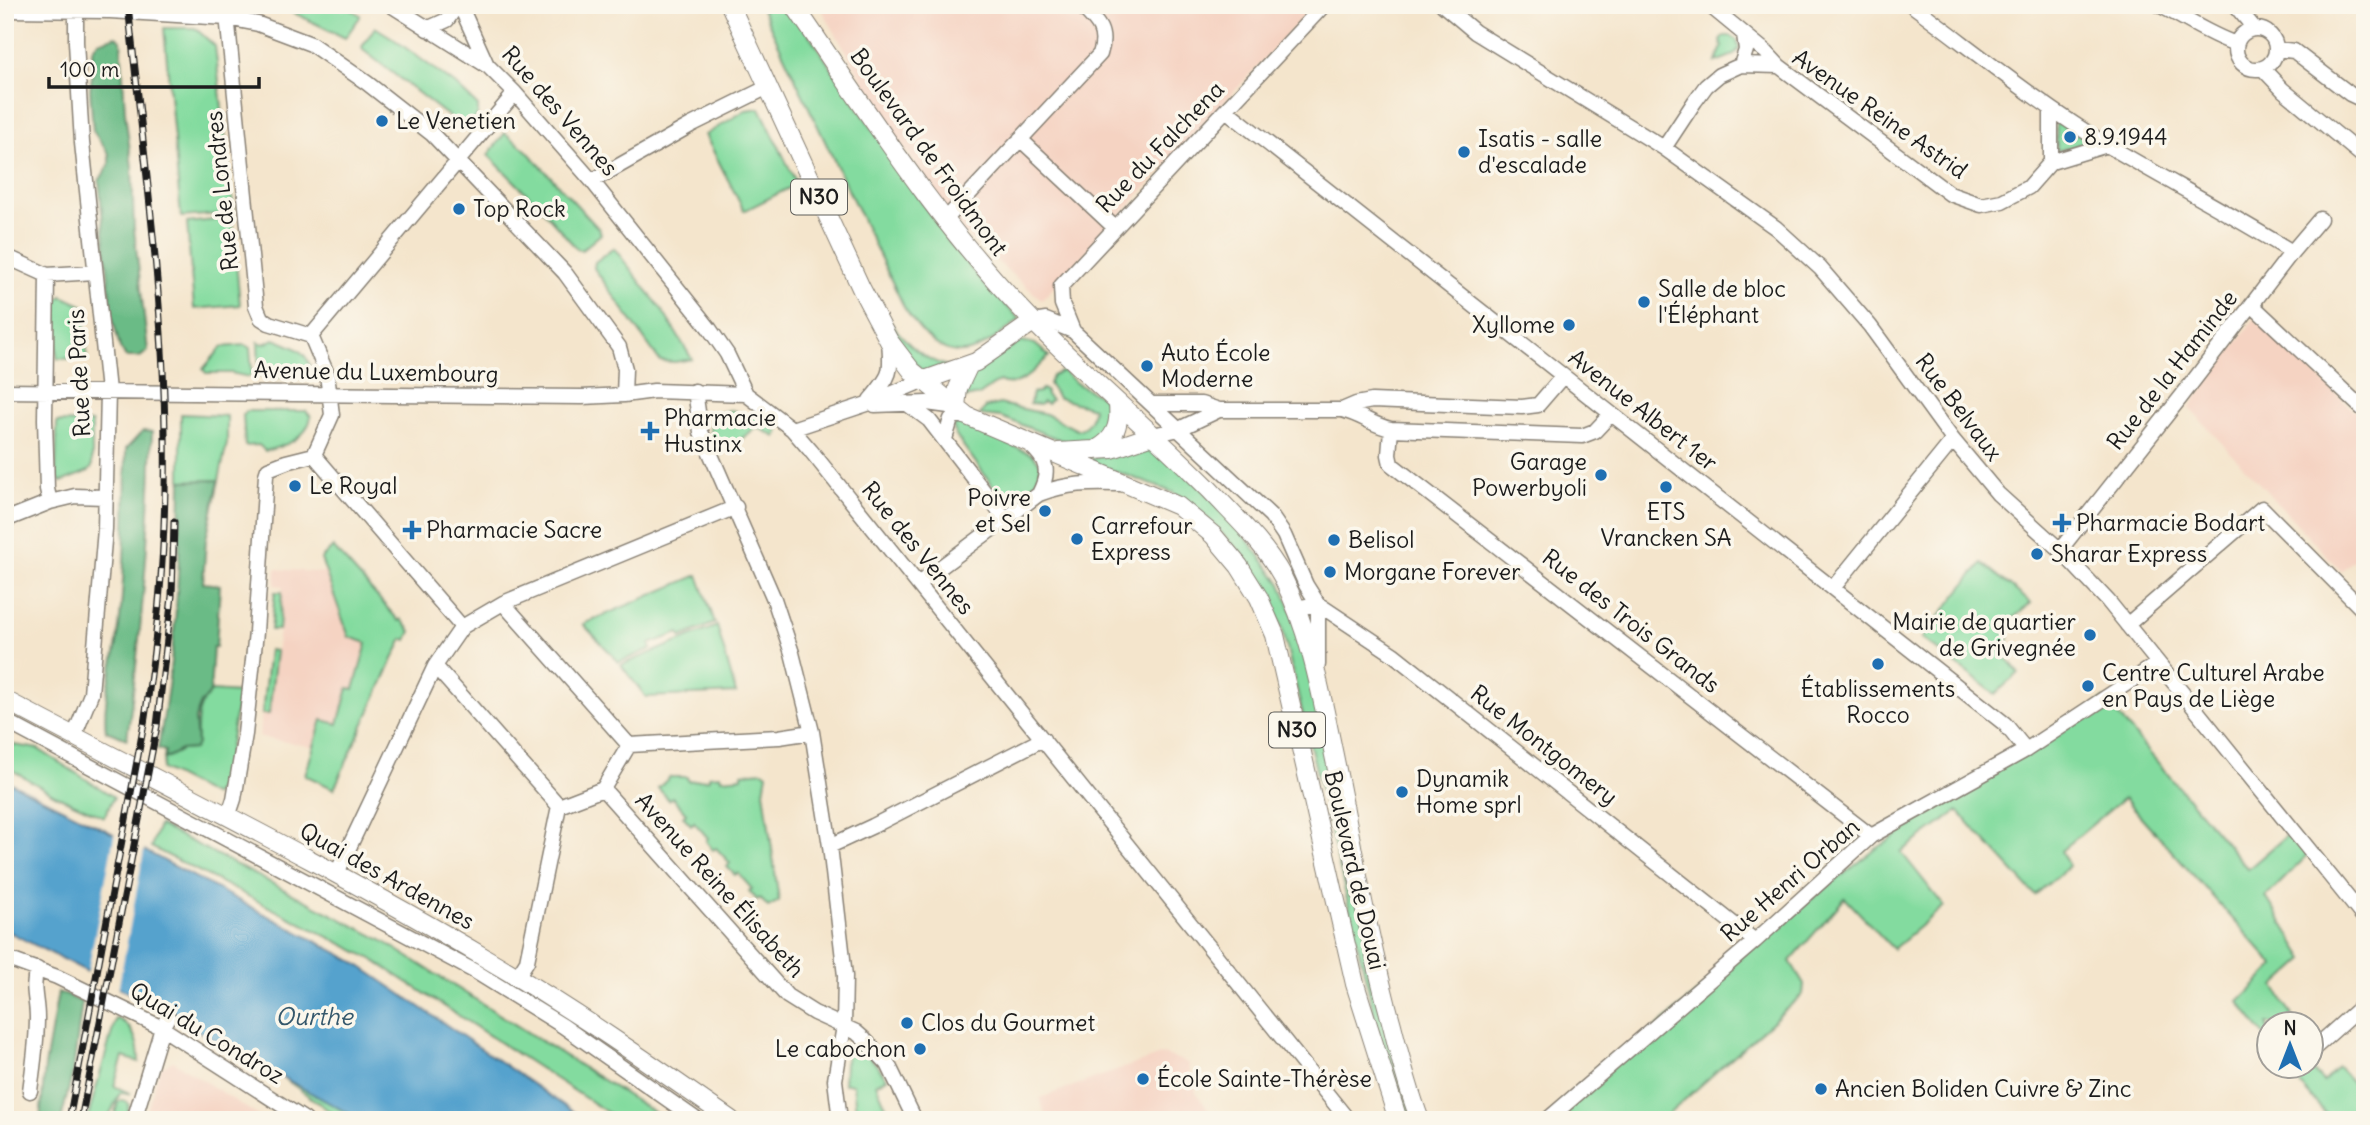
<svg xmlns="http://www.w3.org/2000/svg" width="2370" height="1125" viewBox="0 0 2370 1125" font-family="Delius,sans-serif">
<rect width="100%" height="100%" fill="#fbf7ec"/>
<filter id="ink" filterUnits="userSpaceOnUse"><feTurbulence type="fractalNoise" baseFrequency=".0143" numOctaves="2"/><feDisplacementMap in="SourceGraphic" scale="14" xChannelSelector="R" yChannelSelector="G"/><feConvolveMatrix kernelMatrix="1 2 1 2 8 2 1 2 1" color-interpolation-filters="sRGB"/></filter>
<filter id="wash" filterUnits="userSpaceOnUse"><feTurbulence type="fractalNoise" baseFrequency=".00686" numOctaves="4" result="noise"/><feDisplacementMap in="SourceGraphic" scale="28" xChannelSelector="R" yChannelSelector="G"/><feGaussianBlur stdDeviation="1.57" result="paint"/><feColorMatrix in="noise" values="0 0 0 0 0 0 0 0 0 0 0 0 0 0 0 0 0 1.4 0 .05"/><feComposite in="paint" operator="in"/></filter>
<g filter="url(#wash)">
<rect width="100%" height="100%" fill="#f4e5cc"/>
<path fill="#f5d3c2" d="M819,5H1314L1042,300L963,232L894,133Z
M2255,318L2365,421V550L2341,571L2189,408Z
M276,569L327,573L349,637L367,643L354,690L348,688L338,724L322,720L315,747L259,737L262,714H269L279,630L283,586L275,585Z
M1163,1054L1188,1063L1197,1095L1217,1120H1047L1040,1098Z
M173,1061L265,1120H144L160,1068Z"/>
<path fill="#83db9f" stroke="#507c5e" stroke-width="2" d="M278,5H345L360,15V17L345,38Z
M760,5H789L949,242L984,284L1020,319C970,361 945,369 905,309Z
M375,27L391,37L456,85L478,106V114L466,130L363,50L362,47Z
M164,28H195L215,46L234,213L181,217Z
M1724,36H1731L1737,40L1739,49L1734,55L1716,62L1722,47L1720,41Z
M760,108L797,184L744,211L705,135L746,110Z
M2056,121L2087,139L2086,143L2057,151Z
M505,133L526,150L599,229L601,234L582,250L577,249L542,209L488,155Z
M232,218L240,305L194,309L187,223Z
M614,248L662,310L692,359L675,362L660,361L594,268L595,262Z
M62,296L84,306L87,358L58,359L57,357V300Z
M890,322C906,343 922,359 947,366L924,373L906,354L888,323Z
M274,339C289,345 310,351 310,370L302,378L264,377L259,374L258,342L264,344Z
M1025,342L1035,344L1049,356C1035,369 1019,391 999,381L979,395L965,398L967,379L971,373L1018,343Z
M245,345L250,348L252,373L249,377L231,373H206L203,369L222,347Z
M1063,371L1077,384L1101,396L1111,409L1110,426L1093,445L1071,444L1001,417L980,415L986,407L1000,404L1046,414L1077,430C1089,427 1092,419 1093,408L1058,398L1049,384L1052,376Z
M1042,389L1046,391V395L1051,400L1047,404L1043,402L1040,405L1030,404L1032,393L1039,392Z
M731,410L755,417L779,431L776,437L757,427L720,455C710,436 700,414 731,410Z
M247,411H306L311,417C307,439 285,446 265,451L259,445L245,446L243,415Z
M181,414L227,416V443L219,480L181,481Z
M57,422L92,423V467L89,471L61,482L58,479L56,471Z
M958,423L1032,454L1041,464C1037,487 1031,490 1014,504L1005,502L956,436L953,426Z
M1154,443L1227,513L1281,584L1299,629L1414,1120H1407L1383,1051L1282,627L1264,589L1245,557L1200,511L1172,492L1098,465L1090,459Z
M333,547L399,621L401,619L411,631L407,640L403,639L394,657L334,789L305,775L322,720L338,724L348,688L354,689L367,643L349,637L321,559Z
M1982,563L2031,603L2001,629L2009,639L1999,649L2019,673L1995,694L1922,638Z
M698,575L715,623L681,637L679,633L650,644L651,649L619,662L583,624Z
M275,592H282L279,630H271Z
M717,626L736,693L646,697L621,665Z
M269,650L276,651L269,714H262Z
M212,691L239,693L222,791L217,790L214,796L162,769L164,759L181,750L194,749L197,744C197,722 195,707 212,691Z
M2104,699L2248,869L2292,831L2310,853L2266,897L2305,959L2275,986L2296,1023L2268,1024V1040L2239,1002L2275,966L2124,798L2061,851L2069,866L2035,895L1958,811L1901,852L1944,906L1893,949L1845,898L1790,961L1804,984L1803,994L1662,1120H1549L1756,942L1876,849Z
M5,738L15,745L38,749L114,797L104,817L55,795L5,766Z
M763,771L767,774L764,791L779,901L768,907L760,898L757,900L749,891L752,889L738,873L735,875L727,867L730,863L716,848L713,850L706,841L708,838L694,822L691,825L683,816L686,813L672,797L669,800L658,788L670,777H687L688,781L709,779V776L720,775L721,779L742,777V773Z
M159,825L380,939L666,1120H619L370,958L151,847Z
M116,1018C133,1025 139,1043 139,1062L123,1057L114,1086L131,1094L120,1093L107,1120H87Z
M855,1041L862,1047L887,1078L876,1084L892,1120H857L853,1084H844L845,1064L851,1042Z
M253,1056L367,1120H342Z
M2287,1066H2308L2323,1082L2338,1067L2365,1096V1120H2331L2290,1073Z
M121,1100L126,1101L129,1105L126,1120H113L118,1102Z"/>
<path fill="#6abb86" stroke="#436c51" stroke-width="2" d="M116,36L121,40L125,112L132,167L134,229L148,351L140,357H126L120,348L112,315L99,181L109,165V154L93,131L90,89L93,70L92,50L98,42Z
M143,431L152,432C150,535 141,636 127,739L106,731C102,699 114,667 118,636C126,574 125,511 126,449Z
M219,480L206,539L203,583L220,585L216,647H213L210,693L201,703L195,719L197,744L194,749L181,750L164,759L165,751L158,749C175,659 180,571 181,481Z
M58,992L82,1002L73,1071L61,1120H40L45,1066Z"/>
<path fill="#54a2cd" stroke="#385f74" stroke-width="2" d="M5,780L104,829L353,961L585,1120H360L133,995L5,930Z"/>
<path fill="#f4e5cc" d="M115,831L145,846L118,991L87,975Z"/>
</g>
<g filter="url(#ink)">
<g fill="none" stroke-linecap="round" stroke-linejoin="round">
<g stroke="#888074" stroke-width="17">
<path id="minor" d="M226,5L256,306L261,318L269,323L311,336
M391,5L486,65
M460,5L487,65L515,93L592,181L709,328L727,354L746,394L792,429L811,451L1348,1120
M1443,5L1475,32L1664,148L1776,228L1820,268L1870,326L1953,440L1998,494L2060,550L2108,601L2365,919
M1709,5L1766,52L1779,66
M1912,5C1977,53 2039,104 2107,145C2168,181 2231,214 2292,252
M2159,5C2185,18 2209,35 2236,44
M2235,5L2254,28
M5,10L110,11L227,18L258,24L311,44L367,83L432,134L565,273L619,347L625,369L624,395
M2236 49a20 20 0 1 1 40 0a20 20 0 1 1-40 0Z
M427,29L447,20L457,5
M2277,49L2294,51L2350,94L2365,101
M1741,65L1746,50L1744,34
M2263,69L2283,90L2365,158
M2051,109V162
M1227,111L2005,724L2026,750
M1020,139L1114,227
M1664,148L1695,101L1706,86L1719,75L1741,65L1779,66L1950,194L1981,205L2002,201L2029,187L2051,162L2107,145
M592,181L691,125L768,87
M944,221L1100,54C1108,30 1096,21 1080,5
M5,256L47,275L95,272
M47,275L45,419L47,489L50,502
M2252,305L2365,411
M1033,322L1046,320L1073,331L1271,516L1284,535L1306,585L1318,604V665
M1073,331L1062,304L1061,286L1324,5
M311,336L515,93
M5,391L582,397L624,395L654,391L746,394
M695,391L701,432L774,599L792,653L812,732L830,846L845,976L844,1026L835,1080L840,1120
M870,400C891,375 892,374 889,341
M906,403L929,420L1006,520
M1153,404H1201L1219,410H1342C1362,415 1374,426 1391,429L1582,436L1595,431L1611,414
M875,405L927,403L956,407
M1342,410L1356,404L1372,401L1522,407L1538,405L1563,376
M792,429L867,404L922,381
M1391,429L1389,455L1391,464L1871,836
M1153,435L1179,429L1219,410
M945,439L951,419L956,416H967
M314,455L462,627
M1039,494C1067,483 1091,483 1120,484
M5,520L50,502L75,496L104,497
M2060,550L2181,397L2292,252L2320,219
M918,584L1039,494C1050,473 1048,460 1030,445
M1833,588L1953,440
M503,603L629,745
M1296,608L1318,604L1393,654L1755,941
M2127,625L2262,508L2365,612
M435,666L559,806
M5,721L476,972L563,1026L697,1120
M74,736L91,694L92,682L105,529L108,391L82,143L76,42V5
M629,745L779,737L812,732
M603,789L787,996L814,1013L856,1032L864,1039L888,1064L915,1120
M559,806L603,789L629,745
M228,817L234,799L245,734L256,632L266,475L268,469L286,462L314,455L332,415L327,374L311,336
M830,846L873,826L1043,739
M336,875L435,666L462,627L503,603L736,507
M5,958L57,977L162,1028L305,1120
M517,977L527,961L559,806
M2310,1052L2365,1003
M30,1091C33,1067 37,1043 37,1018C37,998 31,989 37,969
M134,1120L162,1028L168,1017
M1547,1120L1755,941L1871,836L2026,750L2158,663"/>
</g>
<g stroke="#888074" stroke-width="20">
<path id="major" d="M730,5L861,288L889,341L912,371L967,416L1178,506L1213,535L1239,566L1259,598L1275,635L1355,984L1398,1120
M794,5C869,114 940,227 1033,321C1090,380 1153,432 1210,490C1235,517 1264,543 1282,576C1311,633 1322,698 1335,760C1353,848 1368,938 1392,1025C1400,1057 1408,1089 1420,1120
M922,381L976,362L1033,322
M956,407L958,388L969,365
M1097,449C1115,439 1120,425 1118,405
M1058,452L1112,449L1153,435
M5,700C166,785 330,866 487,959C571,1008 651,1064 731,1120"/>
</g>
<use href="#minor" stroke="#fff" stroke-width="14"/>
<use href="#major" stroke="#fff" stroke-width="18"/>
<g stroke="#1c1c1c" stroke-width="7">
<path id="rail" d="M69,1120L144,724C159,628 167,531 165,433C163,291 143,147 128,5
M81,1120L157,726L172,596L174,522"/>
</g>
<use href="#rail" stroke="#fbf7ec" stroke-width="4.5" stroke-dasharray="13" stroke-linecap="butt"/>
</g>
</g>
<g fill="#1f6fb2" stroke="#fbf7ec" stroke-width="2.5">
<circle cx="382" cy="121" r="7"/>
<circle cx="2070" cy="137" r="7"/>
<circle cx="1464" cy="152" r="7"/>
<circle cx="459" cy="209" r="7"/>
<circle cx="1644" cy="302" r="7"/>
<circle cx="1569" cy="325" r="7"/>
<circle cx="1147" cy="366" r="7"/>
<path d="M646.5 420.5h7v7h7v7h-7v7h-7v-7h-7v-7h7z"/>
<circle cx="1601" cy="475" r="7"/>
<circle cx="295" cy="486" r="7"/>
<circle cx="1666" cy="487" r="7"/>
<circle cx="1045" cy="511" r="7"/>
<path d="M2058.5 512.5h7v7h7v7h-7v7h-7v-7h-7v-7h7z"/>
<path d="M408.5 519.5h7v7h7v7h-7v7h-7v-7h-7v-7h7z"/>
<circle cx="1077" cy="539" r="7"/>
<circle cx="1334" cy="540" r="7"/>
<circle cx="2037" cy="554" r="7"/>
<circle cx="1330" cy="572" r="7"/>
<circle cx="2090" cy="635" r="7"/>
<circle cx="1878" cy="664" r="7"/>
<circle cx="2088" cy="686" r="7"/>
<circle cx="1402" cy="792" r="7"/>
<circle cx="907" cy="1023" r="7"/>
<circle cx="920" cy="1049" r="7"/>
<circle cx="1143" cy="1079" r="7"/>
<circle cx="1821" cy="1089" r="7"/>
</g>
<g text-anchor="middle" stroke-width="7" stroke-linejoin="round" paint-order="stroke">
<g fill="#fbf7ec" stroke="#5f5e5a" stroke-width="2">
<rect x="791" y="179.5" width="56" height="35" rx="5"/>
<rect x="1269" y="712.5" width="56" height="35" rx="5"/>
</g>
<g font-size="21" font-weight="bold" fill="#1c1c1c">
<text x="819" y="204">N30</text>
<text x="1297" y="737">N30</text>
</g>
<g font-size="23" fill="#1c1c1c" stroke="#fbf7ec">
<text transform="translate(560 111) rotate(49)" y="8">Rue des Vennes</text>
<text transform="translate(1880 114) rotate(35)" y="8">Avenue Reine Astrid</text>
<text transform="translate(1160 147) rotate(-46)" y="8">Rue du Falchena</text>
<text transform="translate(929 152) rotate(54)" y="8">Boulevard de Froidmont</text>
<text transform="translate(222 191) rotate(-96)" y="8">Rue de Londres</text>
<text transform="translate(2172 370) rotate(-52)" y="8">Rue de la Haminde</text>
<text transform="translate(376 372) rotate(1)" y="8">Avenue du Luxembourg</text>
<text transform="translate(79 373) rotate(-93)" y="8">Rue de Paris</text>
<text transform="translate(1959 407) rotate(53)" y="8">Rue Belvaux</text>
<text transform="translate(1643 410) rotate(38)" y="8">Avenue Albert 1er</text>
<text transform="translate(918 548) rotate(51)" y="8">Rue des Vennes</text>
<text transform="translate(1631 621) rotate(38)" y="8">Rue des Trois Grands</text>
<text transform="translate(1544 745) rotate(38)" y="8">Rue Montgomery</text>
<text transform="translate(1355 870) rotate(77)" y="8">Boulevard de Douai</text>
<text transform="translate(387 876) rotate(29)" y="8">Quai des Ardennes</text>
<text transform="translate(1790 880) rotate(-41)" y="8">Rue Henri Orban</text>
<text transform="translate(720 885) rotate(48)" y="8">Avenue Reine Élisabeth</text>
<text transform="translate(207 1033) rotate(31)" y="8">Quai du Condroz</text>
</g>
<g font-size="23" fill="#1c1c1c" stroke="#fbf7ec" text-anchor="start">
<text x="396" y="129">Le Venetien</text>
<text x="2084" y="145">8.9.1944</text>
<text x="1478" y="147">Isatis - salle<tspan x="1478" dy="26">d'escalade</tspan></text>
<text x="473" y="217">Top Rock</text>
<text x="1658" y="297">Salle de bloc<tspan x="1658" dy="26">l'Éléphant</tspan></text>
<text x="1555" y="333" text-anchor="end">Xyllome</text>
<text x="1161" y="361">Auto École<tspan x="1161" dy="26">Moderne</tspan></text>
<text x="664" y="426">Pharmacie<tspan x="664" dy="26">Hustinx</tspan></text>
<text x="1587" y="470" text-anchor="end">Garage<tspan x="1587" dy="26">Powerbyoli</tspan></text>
<text x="309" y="494">Le Royal</text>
<text x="1031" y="506" text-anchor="end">Poivre<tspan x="1031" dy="26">et Sel</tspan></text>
<text x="1666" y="520" text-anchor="middle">ETS<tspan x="1666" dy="26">Vrancken SA</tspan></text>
<text x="2076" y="531">Pharmacie Bodart</text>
<text x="1091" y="534">Carrefour<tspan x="1091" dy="26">Express</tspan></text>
<text x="426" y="538">Pharmacie Sacre</text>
<text x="1348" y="548">Belisol</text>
<text x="2051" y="562">Sharar Express</text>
<text x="1344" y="580">Morgane Forever</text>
<text x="2076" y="630" text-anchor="end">Mairie de quartier<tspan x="2076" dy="26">de Grivegnée</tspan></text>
<text x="2102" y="681">Centre Culturel Arabe<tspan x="2102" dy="26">en Pays de Liège</tspan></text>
<text x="1878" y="697" text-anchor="middle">Établissements<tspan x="1878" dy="26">Rocco</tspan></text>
<text x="1416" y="787">Dynamik<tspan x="1416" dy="26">Home sprl</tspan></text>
<text x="921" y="1031">Clos du Gourmet</text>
<text x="906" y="1057" text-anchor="end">Le cabochon</text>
<text x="1157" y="1087">École Sainte-Thérèse</text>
<text x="1835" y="1097">Ancien Boliden Cuivre &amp; Zinc</text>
</g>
<g font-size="24" font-style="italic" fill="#35586c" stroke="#fbf7ec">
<text x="314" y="1025">Ourthe</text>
</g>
</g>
<rect width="2370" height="1125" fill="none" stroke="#fbf7ec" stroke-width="28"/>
<g transform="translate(2290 1045)"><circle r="33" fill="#fbf7ec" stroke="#a29f99" stroke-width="2"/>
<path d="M0-5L12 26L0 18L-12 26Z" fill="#1f6fb2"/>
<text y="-10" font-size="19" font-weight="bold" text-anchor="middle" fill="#1c1c1c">N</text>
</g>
<path d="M49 77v10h210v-10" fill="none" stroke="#1c1c1c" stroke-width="3.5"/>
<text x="60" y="77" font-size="21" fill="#1c1c1c" stroke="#fbf7ec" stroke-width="5" paint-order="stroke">100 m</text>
</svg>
